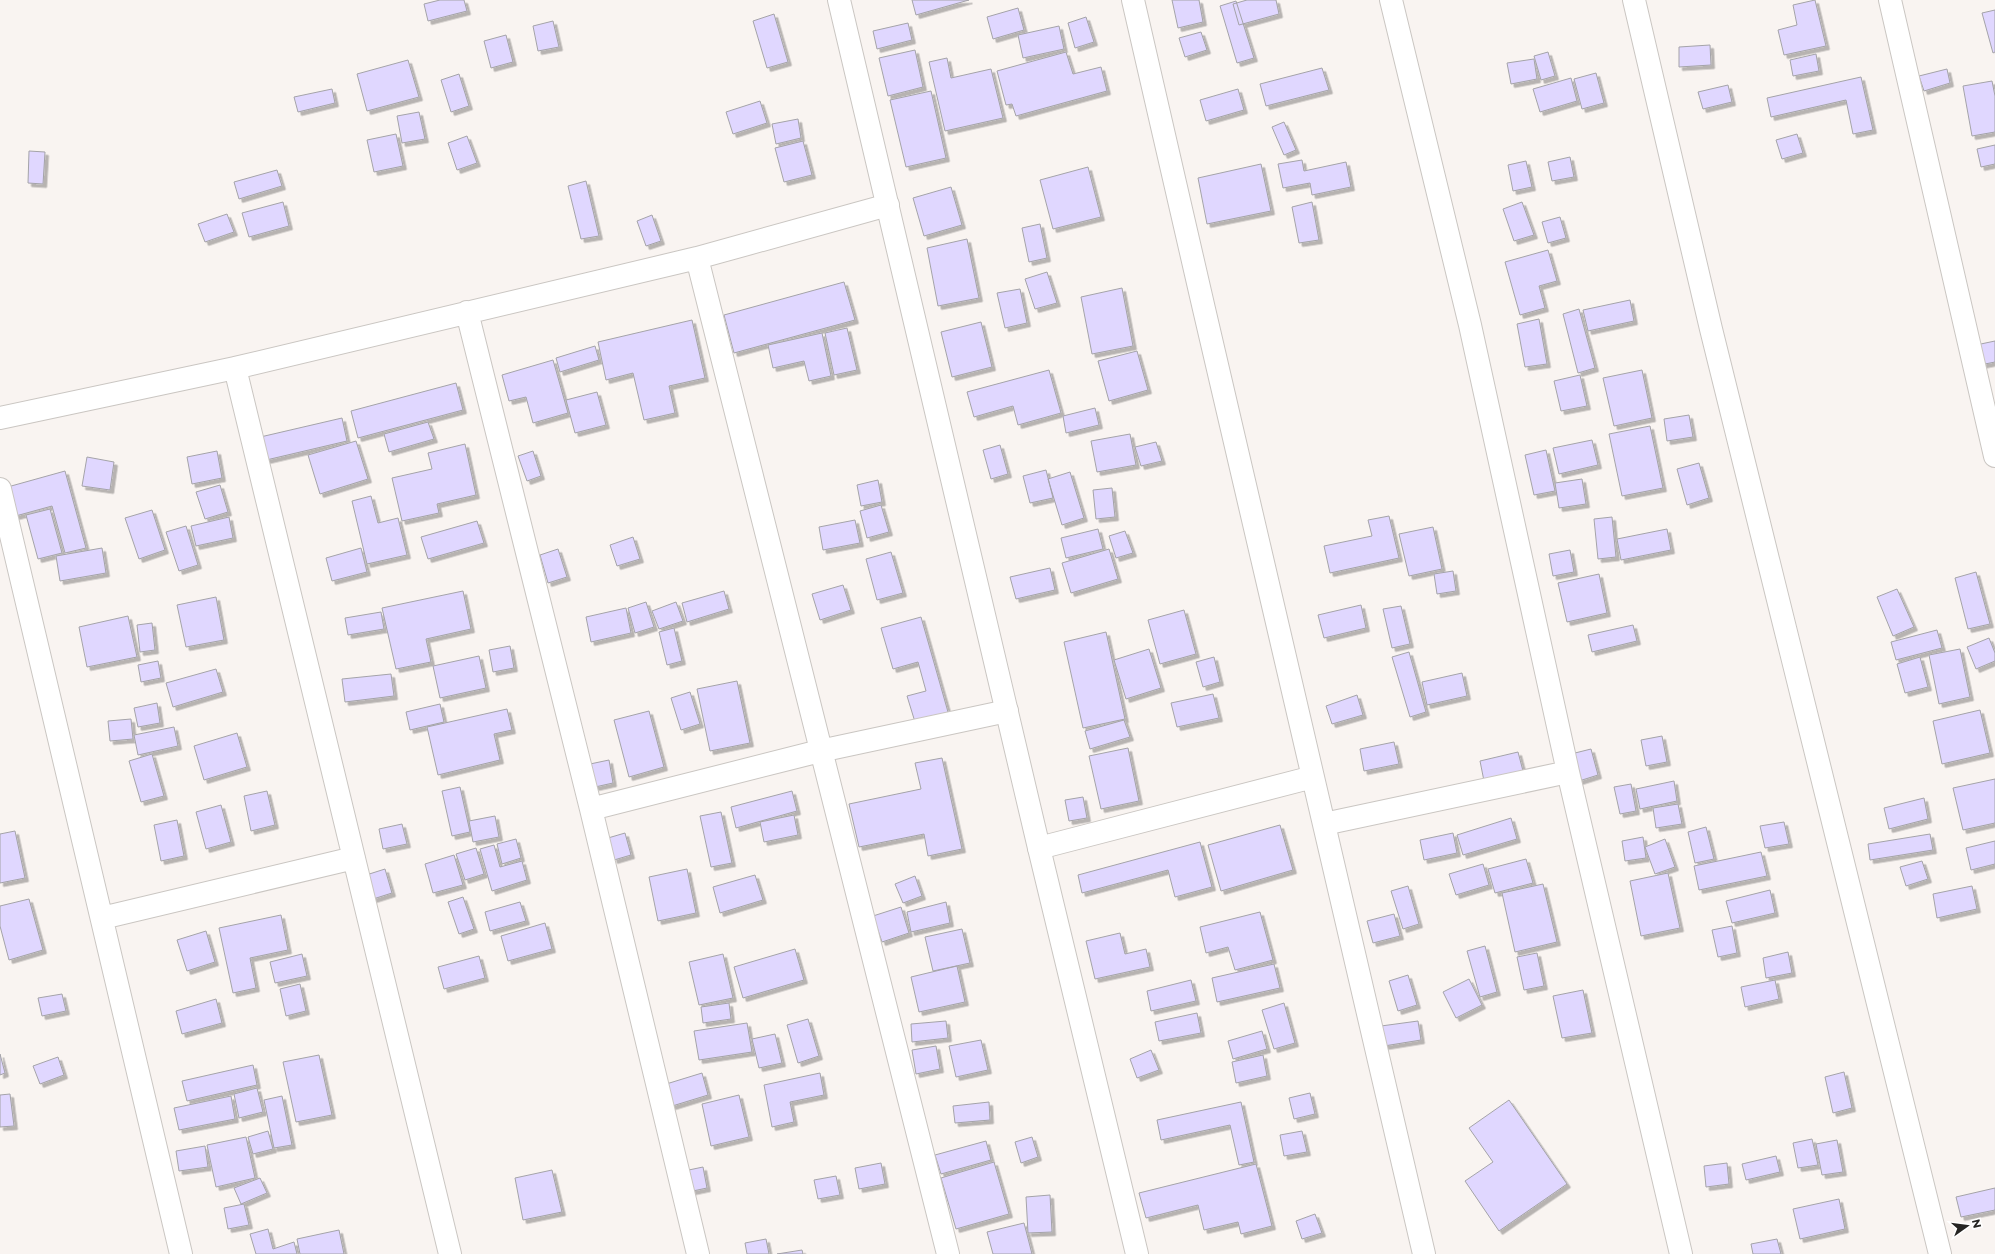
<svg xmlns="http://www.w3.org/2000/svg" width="1995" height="1254" viewBox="0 0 1995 1254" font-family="Montserrat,sans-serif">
<defs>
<filter id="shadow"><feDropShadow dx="3.5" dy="3.5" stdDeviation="0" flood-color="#0004"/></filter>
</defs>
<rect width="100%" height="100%" fill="#f9f4f1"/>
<path fill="#e0d7ff" stroke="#a4a3a8" filter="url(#shadow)" d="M440,0H464L467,11L428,21L424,4Z
M912,0H969L916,15Z
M1172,0H1199L1203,22L1178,28Z
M1247,0H1276L1279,14L1239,25L1233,4Z
M1815,0L1826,46L1784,55L1778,30L1797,25L1793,5Z
M1236,1L1254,58L1237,63L1220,6Z
M1018,8L1024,30L993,39L987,17Z
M1995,10V52L1993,53L1982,13Z
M774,14L788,62L767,68L753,21Z
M1086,17L1094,42L1075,48L1068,23Z
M553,21L559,47L538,51L533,26Z
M908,23L912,40L877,49L873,31Z
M1059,26L1064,49L1023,58L1018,35Z
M1201,32L1207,50L1185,57L1179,38Z
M506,35L513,62L491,68L484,41Z
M1710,45L1711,65L1679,67V47Z
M915,50L923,87L888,96L879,58Z
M1066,52L1073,74L1101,67L1107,91L1016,116L1012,104L1006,105L997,71Z
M1548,52L1555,76L1541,80L1534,56Z
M1816,54L1819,71L1793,76L1790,60Z
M947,58L951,78L991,69L1003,118L945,131L929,62Z
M1534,59L1537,79L1511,84L1507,63Z
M408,60L419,97L367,111L357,74Z
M1322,68L1329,90L1266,106L1260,84Z
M1947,69L1950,83L1924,91L1919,76Z
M1596,73L1604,103L1582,109L1574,79Z
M459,74L469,106L451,112L441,80Z
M1861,77L1873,130L1853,134L1846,100L1771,117L1767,98Z
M1571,78L1577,101L1540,112L1533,89Z
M1992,81L1995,96V132L1972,136L1963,86Z
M1728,85L1732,102L1703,109L1698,92Z
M332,89L335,103L298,112L294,97Z
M1238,89L1244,110L1206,121L1200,100Z
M931,91L946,158L906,167L890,100Z
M760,101L767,123L733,134L726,112Z
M419,112L425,139L402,143L397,116Z
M798,119L801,138L776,144L772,124Z
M1284,122L1296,150L1284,155L1272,127Z
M396,134L403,166L374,172L367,140Z
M1797,134L1803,153L1782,159L1776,140Z
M467,136L477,163L457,170L448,143Z
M803,141L812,175L784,182L775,148Z
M1995,145V164L1981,167L1977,149Z
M29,151L45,152L43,184L28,183Z
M1570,157L1574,177L1552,181L1548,162Z
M1302,160L1304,171L1346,162L1351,187L1312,195L1310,183L1283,188L1278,164Z
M1526,161L1532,187L1513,191L1508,165Z
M1261,164L1271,211L1207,224L1198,178Z
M1088,167L1101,217L1053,229L1040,180Z
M277,170L282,186L239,199L234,182Z
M586,181L599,236L581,239L568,186Z
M951,187L962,225L924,236L913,198Z
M283,202L289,226L249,237L242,213Z
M1312,202L1319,240L1299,243L1292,207Z
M1522,202L1534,235L1514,241L1503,209Z
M227,214L234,232L205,242L198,224Z
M652,215L661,241L646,246L637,221Z
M1560,217L1566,238L1548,243L1542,222Z
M1040,224L1047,258L1029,262L1022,228Z
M967,239L979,298L938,306L927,248Z
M1548,250L1557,281L1539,286L1545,308L1520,315L1505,262Z
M1047,272L1057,303L1035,309L1025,279Z
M844,282L855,320L734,353L724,315Z
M1122,288L1133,346L1092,354L1081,297Z
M1020,289L1027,323L1005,328L997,293Z
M1630,300L1634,321L1588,331L1583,310Z
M1579,309L1595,368L1578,373L1563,314Z
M1539,319L1547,364L1525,367L1517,324Z
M692,320L705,378L669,386L675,413L644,420L633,373L606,380L598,342Z
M981,322L992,367L952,377L941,332Z
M847,328L857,370L834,375L825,333Z
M822,333L831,376L809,381L804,361L773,368L768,345Z
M1995,341V362L1980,365L1976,345Z
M595,346L599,360L560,372L556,358Z
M1137,351L1148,390L1109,401L1098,361Z
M553,360L568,413L533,423L526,397L509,401L502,375Z
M1049,370L1061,413L1018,425L1013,406L974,417L967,392Z
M1642,370L1652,418L1614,426L1603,378Z
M1580,375L1587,406L1561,411L1554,381Z
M456,383L463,410L358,438L351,411Z
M597,392L606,425L575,433L566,400Z
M1095,408L1099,425L1066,433L1063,416Z
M1689,415L1693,437L1667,441L1664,419Z
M342,418L347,441L262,461L256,438Z
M428,422L434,439L389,452L384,434Z
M1650,426L1663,488L1622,496L1609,434Z
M1130,434L1136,465L1097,472L1091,441Z
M1592,440L1598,465L1559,474L1553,448Z
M356,441L368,479L320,494L308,455Z
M1156,442L1162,461L1141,466L1135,447Z
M465,444L476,495L437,504L439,513L402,521L392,478L432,469L428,453Z
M1000,445L1008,474L991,479L983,450Z
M1546,450L1555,491L1534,495L1525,455Z
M217,451L222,478L192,484L187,457Z
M533,451L541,476L527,481L518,456Z
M87,457L114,462L110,490L82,486Z
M1699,463L1709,498L1687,505L1677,469Z
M1046,470L1053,498L1030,503L1023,476Z
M65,471L86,548L65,553L52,506L12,517L4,488Z
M1070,472L1084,518L1062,525L1048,479Z
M1582,479L1586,504L1559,508L1555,483Z
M878,480L882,502L861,506L857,485Z
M220,485L228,512L205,519L196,492Z
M1112,488L1115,517L1096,519L1093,490Z
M371,496L378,523L398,518L407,555L367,564L352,501Z
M881,505L889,532L867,538L860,511Z
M50,509L62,553L38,559L26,515Z
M152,510L165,550L139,559L125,518Z
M1389,516L1399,558L1330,573L1324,546L1372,536L1368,520Z
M229,517L233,538L196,546L191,526Z
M1612,517L1616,557L1598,559L1594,519Z
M855,520L860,543L823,550L819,527Z
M477,521L484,543L428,559L421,537Z
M186,526L198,565L179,571L166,532Z
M1433,527L1442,569L1409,576L1399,534Z
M1098,529L1103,549L1066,558L1061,538Z
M1667,529L1671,550L1621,560L1617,539Z
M1125,531L1133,553L1116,558L1109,536Z
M633,537L640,559L617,566L610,545Z
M102,548L106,573L60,581L56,556Z
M361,548L367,572L332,581L326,558Z
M558,549L567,577L548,583L540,555Z
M1109,549L1118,579L1071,593L1062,563Z
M1570,550L1574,572L1553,576L1549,554Z
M891,552L903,593L877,600L866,559Z
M1050,568L1055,590L1016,599L1010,577Z
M1453,571L1456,591L1437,594L1434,574Z
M1976,572L1990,624L1968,629L1955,578Z
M1599,574L1607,613L1567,622L1558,583Z
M843,585L851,610L820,620L812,594Z
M1897,589L1914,627L1893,636L1877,597Z
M463,591L471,629L426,639L431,662L396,669L382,608Z
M724,591L729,609L687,622L682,603Z
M216,597L224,640L186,647L177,605Z
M646,602L654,627L635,633L628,608Z
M676,602L683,621L659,629L652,611Z
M1361,605L1366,628L1324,638L1318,615Z
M1401,606L1410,644L1392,648L1383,609Z
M626,608L631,633L591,642L586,617Z
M1184,610L1196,654L1160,664L1148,620Z
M381,612L384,629L348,635L345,618Z
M128,616L137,657L87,667L79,627Z
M921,617L948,712L915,722L907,696L926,691L918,662L893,669L881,628Z
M152,623L155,650L140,652L137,625Z
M1633,625L1637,641L1592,652L1588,635Z
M674,628L682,661L667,665L659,632Z
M1937,630L1942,648L1896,660L1891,642Z
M1106,632L1125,719L1083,728L1064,642Z
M1989,638L1995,653V661L1976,669L1967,647Z
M510,646L514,668L493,672L489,650Z
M1149,649L1161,688L1126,699L1114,660Z
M1960,649L1970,697L1939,704L1929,655Z
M1409,652L1426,712L1410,717L1392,657Z
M479,656L486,688L440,698L433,666Z
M1214,657L1220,682L1203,687L1196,662Z
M1920,657L1928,687L1905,693L1897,664Z
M158,661L161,678L141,682L138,665Z
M216,669L223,692L173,707L166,683Z
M1462,673L1467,696L1427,705L1422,682Z
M391,674L394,696L345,702L342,679Z
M737,681L750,743L710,751L697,689Z
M690,692L700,724L681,730L671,698Z
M1213,694L1219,718L1177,727L1171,703Z
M1357,695L1363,715L1332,724L1326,706Z
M157,703L160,723L138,727L134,708Z
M440,704L444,722L410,730L406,712Z
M507,709L512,730L494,734L500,760L438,775L427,727Z
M1980,710L1990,753L1942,764L1933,721Z
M649,711L664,767L629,777L614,720Z
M131,719L133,739L110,741L108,721Z
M1124,720L1130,737L1090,749L1085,731Z
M174,727L178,746L138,755L134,735Z
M237,733L247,767L204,780L194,746Z
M1662,736L1667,762L1646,766L1641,740Z
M1394,742L1399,764L1364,771L1360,749Z
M1128,748L1139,801L1101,809L1089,756Z
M1591,749L1598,775L1579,781L1571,754Z
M1518,752L1523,771L1484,781L1480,761Z
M152,754L164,796L141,802L129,761Z
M942,758L962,849L928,856L924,834L859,847L849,804L921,789L915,763Z
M609,760L613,783L595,787L590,764Z
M1995,779V823L1963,830L1953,788Z
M1674,781L1677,801L1640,809L1636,789Z
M1631,784L1636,811L1620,814L1614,787Z
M460,787L470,832L452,836L442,791Z
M267,791L275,825L251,831L244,796Z
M792,791L797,811L736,828L731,807Z
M1083,797L1087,818L1069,821L1065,800Z
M1924,798L1928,819L1889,829L1884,808Z
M1678,804L1682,824L1656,828L1653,808Z
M221,805L231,842L206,849L196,812Z
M721,812L732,863L711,867L700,816Z
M794,815L798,835L764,842L760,822Z
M495,816L499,837L473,842L469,821Z
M1511,818L1517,839L1463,855L1457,835Z
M177,820L184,856L161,861L154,825Z
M1784,822L1789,844L1765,848L1760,826Z
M402,824L407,844L383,849L379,829Z
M1280,825L1293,870L1221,891L1208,845Z
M1706,827L1714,859L1695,863L1688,832Z
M15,831L25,878L0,883V834Z
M625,833L631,855L614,860L608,838Z
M1453,833L1457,853L1424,860L1420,840Z
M1930,834L1933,850L1870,860L1868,844Z
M1643,837L1646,858L1625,861L1622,841Z
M516,839L521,858L502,864L497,844Z
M1665,839L1675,867L1655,874L1645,847Z
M1995,841V864L1971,870L1966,848Z
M1200,842L1212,887L1175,897L1168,870L1082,893L1078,875Z
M494,845L500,867L522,861L527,880L492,891L480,849Z
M476,848L484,874L465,880L456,854Z
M1761,852L1767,876L1699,890L1694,866Z
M454,855L463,885L433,893L425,864Z
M1526,859L1533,883L1495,893L1488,869Z
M1922,861L1928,879L1906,886L1900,867Z
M1483,864L1489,885L1456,895L1449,874Z
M385,869L392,893L370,900L363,876Z
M687,869L696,913L658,921L649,877Z
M1668,873L1680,928L1641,936L1630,881Z
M755,875L763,900L720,913L713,887Z
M915,876L922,896L903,903L895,884Z
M1543,884L1557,942L1515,952L1502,893Z
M1408,886L1419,924L1403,929L1391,891Z
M1972,886L1977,909L1937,918L1933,894Z
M1770,890L1775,913L1732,923L1726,901Z
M463,897L474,929L459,934L448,902Z
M29,899L43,950L9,960L0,926V906Z
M520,902L526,921L490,931L485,912Z
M946,902L950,923L911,932L907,912Z
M901,907L909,933L882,942L873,916Z
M1260,912L1273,960L1235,970L1228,947L1206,953L1200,927Z
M1394,914L1400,936L1373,943L1367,921Z
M281,915L288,950L250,958L256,988L233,993L219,928Z
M545,923L552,949L508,961L501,936Z
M1732,926L1737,953L1718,957L1712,930Z
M962,929L970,963L933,971L925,937Z
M206,931L215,962L187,971L177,940Z
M1120,933L1125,954L1146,949L1150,967L1095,979L1086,941Z
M1485,946L1497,992L1480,997L1467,951Z
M795,949L804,980L743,998L734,967Z
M1788,952L1792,973L1766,978L1763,958Z
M1537,953L1544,986L1524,990L1517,957Z
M302,954L307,976L275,983L270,962Z
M723,954L733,998L699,1005L689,962Z
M479,956L485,978L444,989L438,967Z
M1274,964L1280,988L1217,1002L1212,978Z
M957,966L965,1002L919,1012L911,977Z
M1408,975L1417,1005L1398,1011L1389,981Z
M1469,979L1482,1005L1456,1018L1443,992Z
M1191,980L1196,1001L1151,1011L1147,991Z
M1775,980L1779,999L1745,1007L1741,987Z
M300,984L306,1011L286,1016L280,989Z
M1583,990L1592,1033L1562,1038L1553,996Z
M62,994L66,1011L42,1016L38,998Z
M216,999L222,1023L182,1034L176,1011Z
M729,1003L731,1019L703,1023L701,1007Z
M1284,1003L1295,1043L1274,1049L1262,1010Z
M1197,1013L1201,1033L1159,1041L1155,1022Z
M808,1019L819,1056L798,1063L787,1025Z
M946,1021L948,1038L912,1042L911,1024Z
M1418,1021L1421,1040L1384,1046L1381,1026Z
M747,1023L752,1052L699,1060L694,1031Z
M1262,1031L1267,1049L1233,1059L1228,1041Z
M775,1034L782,1063L759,1068L752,1039Z
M981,1040L988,1070L956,1077L949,1046Z
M936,1046L940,1069L916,1074L912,1050Z
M1151,1050L1159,1070L1137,1078L1130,1059Z
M0,1054L5,1073L0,1075Z
M319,1055L332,1115L296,1122L283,1062Z
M1263,1055L1267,1076L1236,1083L1232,1062Z
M58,1057L64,1075L40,1084L33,1066Z
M253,1065L257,1085L187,1101L182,1081Z
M1844,1072L1852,1108L1833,1113L1825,1077Z
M702,1073L708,1095L669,1107L663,1085Z
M820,1073L824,1095L790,1102L794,1122L772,1127L764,1085Z
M257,1088L263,1112L239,1118L234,1094Z
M1310,1093L1315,1114L1294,1119L1289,1098Z
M10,1094L14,1126L0,1127V1095Z
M739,1095L749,1137L711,1146L702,1104Z
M231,1096L235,1119L179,1130L174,1108Z
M282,1096L292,1145L274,1148L264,1100Z
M1509,1100L1567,1184L1499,1231L1465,1181L1493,1162L1469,1128Z
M989,1102L990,1120L955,1123L953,1106Z
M1241,1102L1254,1162L1239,1165L1230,1125L1161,1140L1157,1120Z
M268,1131L273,1149L253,1154L248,1137Z
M1302,1131L1307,1152L1284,1156L1280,1135Z
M246,1137L255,1178L216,1187L207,1145Z
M1032,1137L1038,1157L1021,1163L1015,1142Z
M1812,1139L1818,1165L1798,1168L1793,1143Z
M1837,1140L1843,1172L1822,1175L1816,1144Z
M986,1141L991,1160L941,1174L935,1155Z
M205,1146L208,1167L179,1171L176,1151Z
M1776,1156L1780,1172L1746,1180L1742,1164Z
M994,1162L1009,1214L956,1229L941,1178Z
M881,1163L885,1184L859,1189L855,1168Z
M1727,1163L1729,1184L1706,1187L1704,1166Z
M1256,1164L1272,1226L1241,1234L1238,1222L1204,1230L1198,1205L1146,1218L1139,1193Z
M703,1167L707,1188L688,1192L684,1171Z
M552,1170L562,1212L523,1220L515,1178Z
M836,1176L840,1195L818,1199L814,1180Z
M260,1178L267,1193L241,1204L234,1188Z
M1995,1188V1210L1961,1217L1956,1197Z
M1050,1195L1052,1232L1028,1233L1026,1197Z
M1839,1199L1845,1229L1800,1239L1793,1209Z
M244,1204L249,1225L228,1229L224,1208Z
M1315,1214L1322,1233L1302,1239L1296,1221Z
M1024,1223L1032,1254H993L987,1232Z
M268,1229L273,1249L294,1242L297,1254H256L250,1234Z
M339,1230L344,1254H300L297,1239Z
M766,1239L769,1254H747L745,1243Z
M1777,1239L1781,1254H1753L1751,1244Z
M802,1250L803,1254H777Z"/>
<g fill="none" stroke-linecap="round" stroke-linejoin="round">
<g stroke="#cac6c2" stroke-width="24">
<path id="minor" d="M1133,0L1204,309L1424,1254
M1391,0L1470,325L1568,772L1681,1254
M1634,0L1711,329L1940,1254
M1890,0L1995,456
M697,258L948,1254
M467,312L591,809L698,1254
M235,368L450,1254
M0,418L235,368L697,258L888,205
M0,489L181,1254
M591,809L820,751L1007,711
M1324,824L1568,772
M1039,848L1313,777
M102,918L354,858"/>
</g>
<g stroke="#cac6c2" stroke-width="24">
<path id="tertiary" d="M839,0L1039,848L1137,1254"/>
</g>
<use href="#minor" stroke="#fff" stroke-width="22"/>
<use href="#tertiary" stroke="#fff" stroke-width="22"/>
</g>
<g transform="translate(1967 1226) rotate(76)" stroke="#ffffff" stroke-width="3" paint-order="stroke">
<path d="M0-3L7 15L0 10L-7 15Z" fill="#252422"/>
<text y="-6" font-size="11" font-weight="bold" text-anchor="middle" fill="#252422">N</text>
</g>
</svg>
